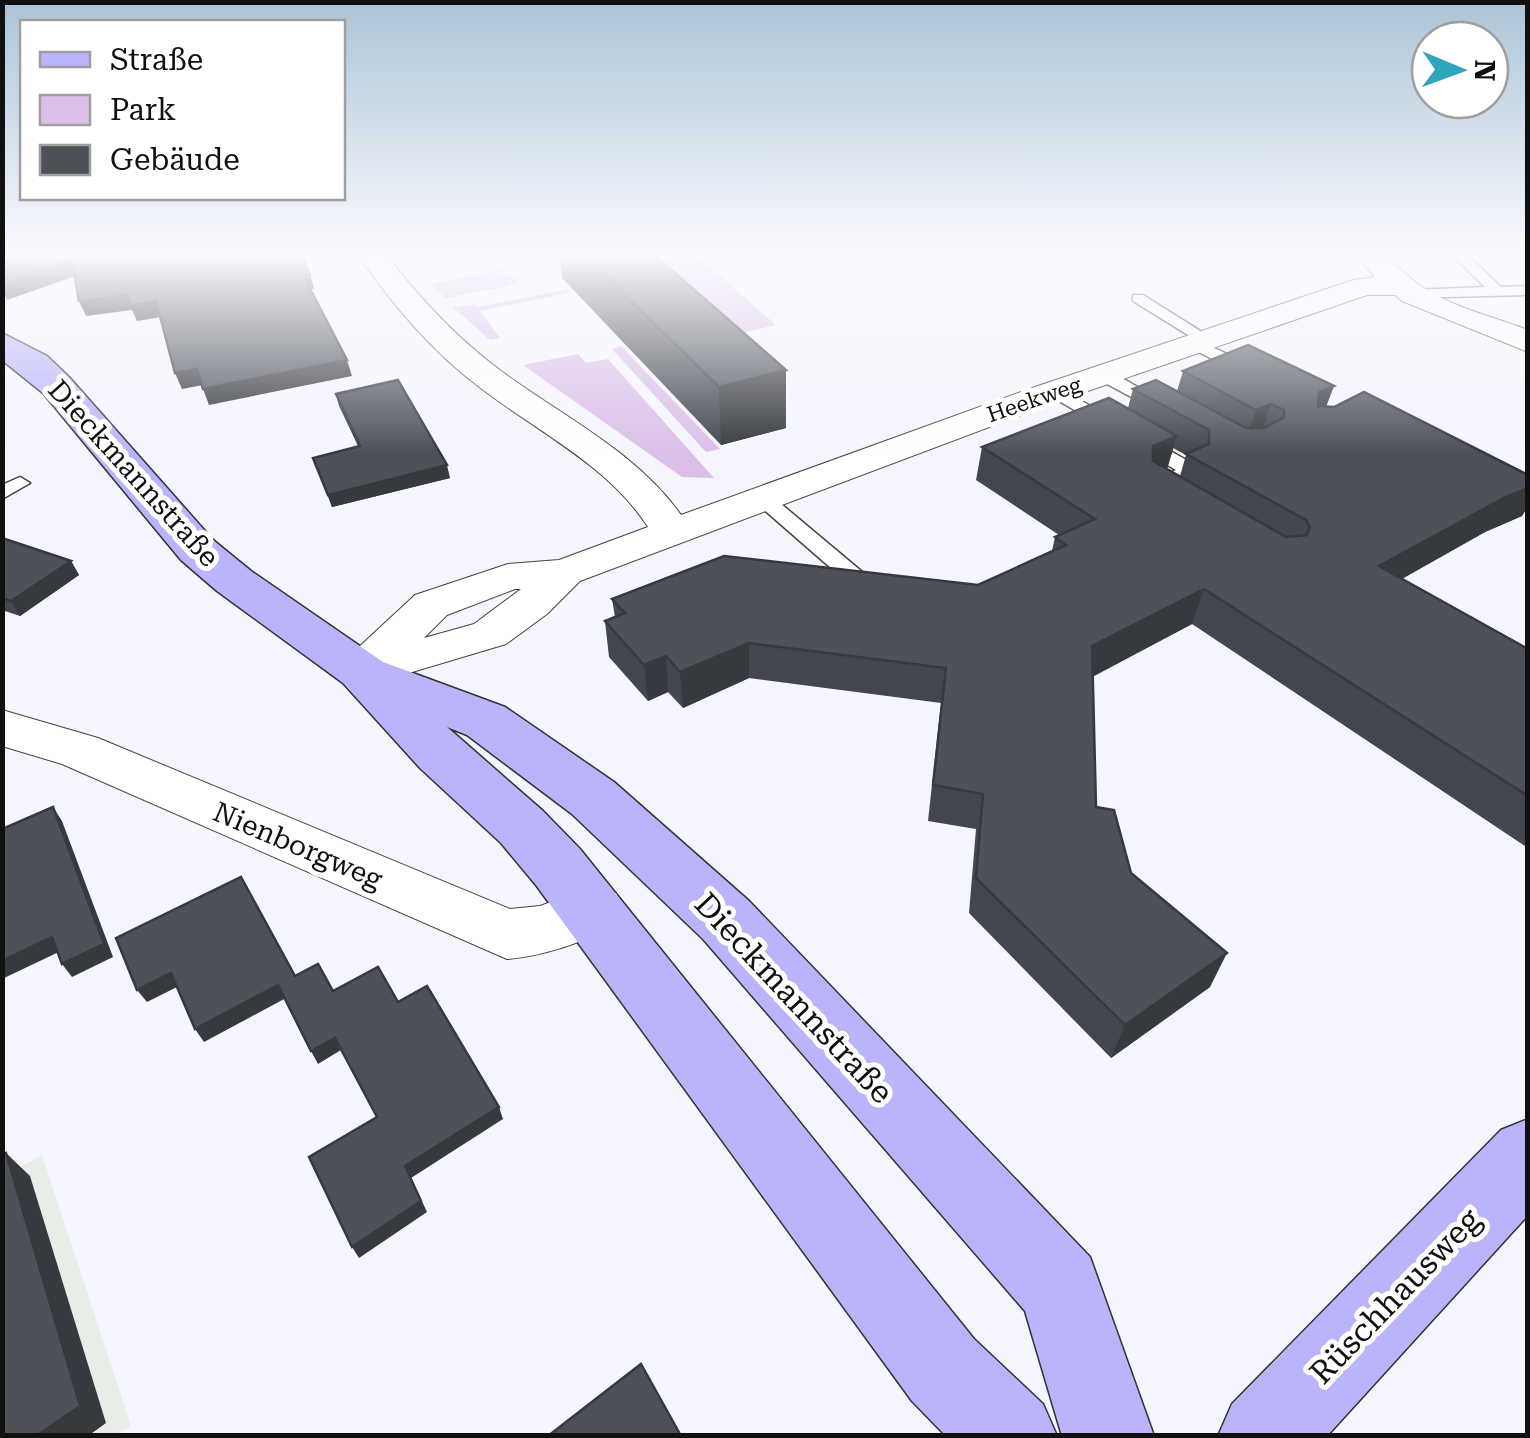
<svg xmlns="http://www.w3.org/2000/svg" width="1530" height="1438" viewBox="0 0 1530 1438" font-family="'Roboto Serif',serif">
<rect width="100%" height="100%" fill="#f5f5fe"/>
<path fill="#e6eee7" d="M42,1155L131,1426L116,1435H3L2,1177Z"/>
<path fill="#dbbfe8" d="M694,253L776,325L736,334L655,260Z
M510,268L502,274L519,280L505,287L445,298L431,284Z
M568,289L571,293L480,311L500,338L490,340L453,307L475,304L478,307Z
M621,346L720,449L706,452L612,349Z
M578,354L586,363L608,359L714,478L682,477L523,365Z"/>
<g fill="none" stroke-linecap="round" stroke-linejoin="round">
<g stroke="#434343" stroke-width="3">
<path id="lane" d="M1449,252H1464L1501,287L1528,286V295L1408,298L1405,295L1413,290L1485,287Z
M1133,295H1143L1202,332L1188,335L1133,301Z
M1195,339L1255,367L1257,371L1243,375L1189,347L1187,344Z
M1098,371H1110L1170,406L1167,410H1155L1098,379Z
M1055,386L1197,466L1200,470L1176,484H1162V476L1176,470L1049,395V387Z
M20,477L30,483L2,499V485Z
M761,491L768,493L879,586L882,591L879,596H863L754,501V493Z"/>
</g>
<g stroke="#434343" stroke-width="2">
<path id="street" d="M356,252H384C420,299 460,342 508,376C568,419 638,454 681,515L1029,389L1353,280L1375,277L1364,265L1368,259C1392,253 1403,275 1422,287C1452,307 1494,317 1528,330V352L1402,301L1395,295H1367L1053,403L580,581L547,614L506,644L362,687L345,682L338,671L345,660L415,595L508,564L559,560L648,527C609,466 538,432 482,389C431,351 392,304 356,252ZM515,589H521L474,624L424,638L447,615Z
M2,710L98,738L510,909L540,906L595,886L616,893L624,910L616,927C579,942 547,956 507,959L62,764L2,746Z"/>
</g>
<g stroke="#323232" stroke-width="3">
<path id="secondary" d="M2,333L47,356L69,377L213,540L251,571L383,662L505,707L614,782L749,901L1090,1257L1154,1436H1062L1025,1311L703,939L572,814L467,735L447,727L543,811L580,849L974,1339L1043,1404L1057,1436H946L912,1401L536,885L501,843L420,768L343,683L217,591L181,560L43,393L2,360Z
M1528,1119V1215L1327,1436H1218L1232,1404L1501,1130Z"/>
</g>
<use href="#lane" fill="#fff" fill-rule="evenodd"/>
<use href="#street" fill="#fff" fill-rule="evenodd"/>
<use href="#secondary" fill="#bab4fa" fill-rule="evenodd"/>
</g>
<path fill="#42474d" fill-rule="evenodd" d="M559,252H651L786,428L721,445L562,278Z
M1183,371L1326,407L1528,475V506L1522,516L1485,532L1402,579L1528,649V848L1192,624L1093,676L1096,807L1131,873L1210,987L1111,1058L969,913L976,829L928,821L941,703L749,678L683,708L668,692L648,701L609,657L605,621L615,617L612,599L978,585L1052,551L1055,537L1059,535L976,480L982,447L1128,408L1133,389L1177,391ZM1173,448L1186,455L1180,476L1167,469Z
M336,394L450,478L332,507L313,458L358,446L339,406Z
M2,538L71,561L79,575L20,616L2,610Z"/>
<path fill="#36393e" d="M72,260L78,275L7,300L2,290V285Z
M310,274L314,289L308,290L303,275Z
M128,295L156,301L162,317L137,321L132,310L86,316L79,301Z
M347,360L352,376L209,405L203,389Z
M197,369L203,385L182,389L175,373Z
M786,370V428L721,445L719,387Z
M1334,386L1322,418L1306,425L1319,392Z
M1271,404L1260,437L1245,443L1256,410Z
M1177,436L1167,469L1144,480L1153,446Z
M447,465L450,478L332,507L328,495Z
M1528,488V506L1522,516L1485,532L1362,601L1379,566L1504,498Z
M71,561L79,575L20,616L11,601Z
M1204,589L1192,624L1083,682L1092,646Z
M749,643V678L683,708L680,672Z
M666,656L668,692L648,701L644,665Z
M53,807L62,821L113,957L72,977L62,964Z
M52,937L63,950L2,979V961Z
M1227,953L1210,987L1111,1058L1125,1025Z
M171,973L179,986L147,1002L137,990Z
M278,985L286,998L204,1042L195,1029Z
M335,1038L341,1050L318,1064L311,1051Z
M499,1107L503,1119L411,1178L427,1212L359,1258L352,1247L405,1166Z
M6,1153L30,1176L106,1423L88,1436H36Z"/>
<path fill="#4d5259" stroke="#36393e" stroke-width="2.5" d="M2,252H299L310,274L303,275L347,360L203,389L197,369L175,373L156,301L131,306L128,295L79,301L72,260L2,285Z
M581,252H651L786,370L719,387Z
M1248,345L1334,386L1319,392L1318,406L1334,407L1364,392L1528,475V488L1504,498L1379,566L1528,649V796L1204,589L1092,646L1096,807L1114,810L1131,873L1227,953L1125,1025L976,878L983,794L933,785L946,668L749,643L680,672L666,656L644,665L605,621L625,613L612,599L724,556L978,585L1066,545L1055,537L1095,519L982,447L1109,398L1177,436L1153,446V461L1286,537L1307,535L1310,527L1306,520L1186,454L1209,444V430L1133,389L1156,380L1246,428H1264L1284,417V410L1271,404L1256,410L1183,371Z
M398,380L447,465L328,495L313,458L360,446L336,394Z
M2,538L71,561L11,601L2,598Z
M53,807L104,944L62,964L52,937L2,961V829Z
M241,877L295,976L318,964L333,991L378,967L398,1002L427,986L499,1107L405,1166L421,1201L352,1247L309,1157L377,1117L335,1038L311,1051L278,985L195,1029L171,973L137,990L116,938Z
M6,1153L80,1406L36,1436H2V1155Z
M641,1364L681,1436H548Z"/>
<linearGradient id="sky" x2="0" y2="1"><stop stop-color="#acc4d6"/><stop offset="0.56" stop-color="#fafaff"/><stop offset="1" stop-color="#fafaff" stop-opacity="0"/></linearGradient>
<rect width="1530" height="453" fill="url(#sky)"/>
<g text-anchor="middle" stroke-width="10" stroke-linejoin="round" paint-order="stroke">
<g font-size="22" fill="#101010" stroke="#fff">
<text transform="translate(1034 399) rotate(-19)" y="8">Heekweg</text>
</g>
<g font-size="28" fill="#101010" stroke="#fff">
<text transform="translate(134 473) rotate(48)" y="10">Dieckmannstraße</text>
<text transform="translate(298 845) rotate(23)" y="10">Nienborgweg</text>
</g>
<g font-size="32" fill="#101010" stroke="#fff">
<text transform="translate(794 998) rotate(47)" y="11">Dieckmannstraße</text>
<text transform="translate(1395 1296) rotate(-46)" y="11">Rüschhausweg</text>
</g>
</g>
<rect width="1530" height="1438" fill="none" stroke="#101010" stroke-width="10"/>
<rect x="20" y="20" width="325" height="180" fill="#ffffff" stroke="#9f9f9f" stroke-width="2.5"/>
<rect x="40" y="52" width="50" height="15" fill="#bab4fa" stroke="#9f9f9f" stroke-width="2.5"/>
<text x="110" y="70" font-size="30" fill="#101010">Straße</text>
<rect x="40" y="95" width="50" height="30" fill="#dbbfe8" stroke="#9f9f9f" stroke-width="2.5"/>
<text x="110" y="120" font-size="30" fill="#101010">Park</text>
<rect x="40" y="145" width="50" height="30" fill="#4d5259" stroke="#9f9f9f" stroke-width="2.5"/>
<text x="110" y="170" font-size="30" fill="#101010">Gebäude</text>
<g transform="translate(1460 70) rotate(91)"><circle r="48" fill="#ffffff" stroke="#9f9f9f" stroke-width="2.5"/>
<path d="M0-8L18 38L0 25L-18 38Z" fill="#2fa4ba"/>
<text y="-15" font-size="28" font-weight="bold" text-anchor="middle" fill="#101010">N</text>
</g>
</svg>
